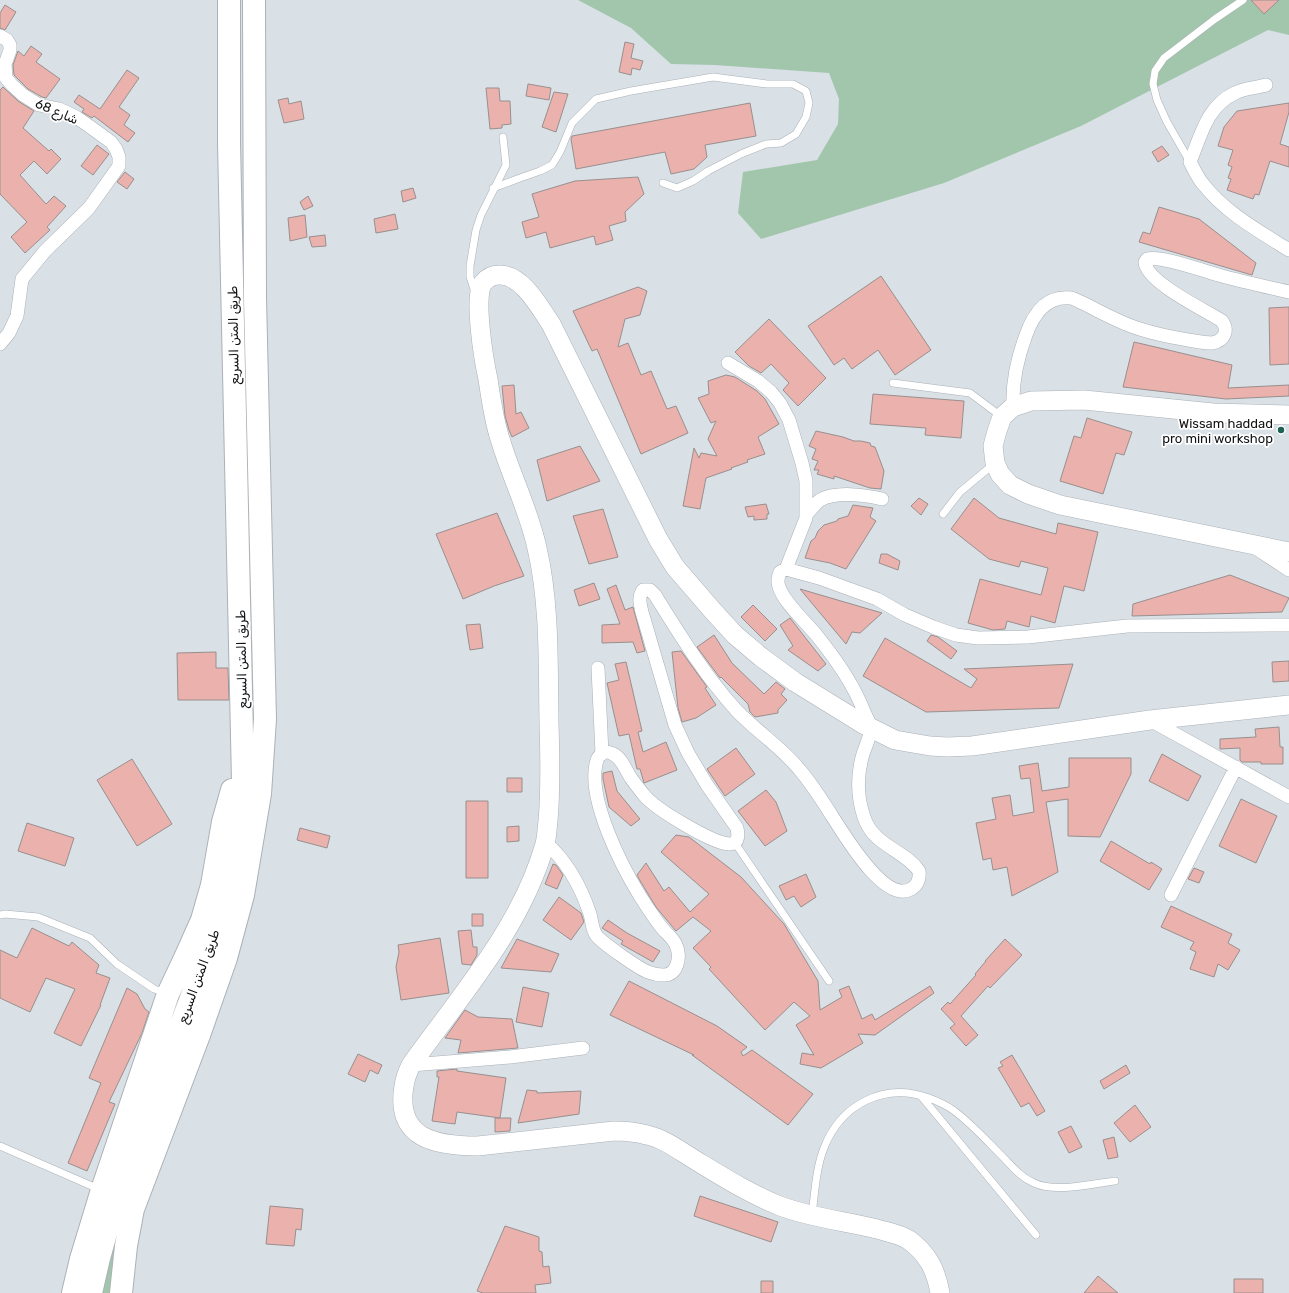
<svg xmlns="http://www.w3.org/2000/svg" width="1289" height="1293" viewBox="0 0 1289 1293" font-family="Rubik,'Noto Sans Arabic',sans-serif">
<rect width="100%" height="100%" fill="#d9e0e6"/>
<path fill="#a2c6ac" d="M578,0H1289V35L1268,30L1081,126L944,183L761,239L738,213L743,172L817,160L838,124L839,99L829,73L715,65L671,64L631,28Z
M124,1207L114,1293H101L107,1266Z"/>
<path fill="#ebb2ad" stroke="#988f8e" d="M1251,0H1279L1264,14Z
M5,5L16,12L5,30L0,28V13Z
M625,42L634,44L631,58L643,61L640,70L632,68L631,75L619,72Z
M31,46L42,54L36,62L60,79L46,98L42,97L28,89L14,75L13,65L18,51L24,56Z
M127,70L139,78L119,107L130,115L124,125L135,133L128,142L94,116L92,118L82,112L84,109L74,102L79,95L100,109Z
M528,84L551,88L549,100L526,96Z
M3,87L18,101L34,111L23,128L49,151L51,149L61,159L47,174L34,161L20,175L46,204L54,196L66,206L47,227L50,230L25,253L11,237L27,222L0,194V90Z
M486,88H499L500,101H510L511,124L502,125V128L490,129Z
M554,92L568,94L556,132L542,127Z
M288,98L289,104L301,101L304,119L284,123L278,100Z
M750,103L756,136L705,145L707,157L694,169L671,174L665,152L576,169L571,139L572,136Z
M1289,103V112L1280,144L1289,147V167L1270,161L1259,195L1255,194L1253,199L1227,190L1231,179L1228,178L1232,167L1228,165L1233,150L1218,146L1224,127L1237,111Z
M97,145L109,154L93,175L81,166Z
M1162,146L1169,155L1158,162L1152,152Z
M125,172L134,179L127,189L117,182Z
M638,177L644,194L625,212L626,221L609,226L613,240L596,245L594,236L550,248L546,232L526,238L522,222L539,217L532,194L575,181Z
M413,188L416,198L403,202L401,191Z
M308,196L313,206L304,210L300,202Z
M1159,207L1199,219L1256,263L1252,275L1139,242L1143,232L1150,234Z
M395,214L398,229L376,233L374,219Z
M305,215L307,237L290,241L288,218Z
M325,235L326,246L312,247L309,237Z
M881,276L931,350L895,375L878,350L852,369L844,358L834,365L808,326Z
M638,287L647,291L640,315L625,319L618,347L628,343L641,375L651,371L667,409L676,406L688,433L641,454L597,349L592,351L573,311Z
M1289,307V364L1270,365L1269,308Z
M769,319L826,378L798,406L783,390L789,383L771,364L761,373L749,366L735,352Z
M1134,342L1232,365L1228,388L1289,385V396L1226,399L1123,387Z
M726,375L735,377L757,391L765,399L779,424L758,437L765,454L747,460L748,462L731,468L732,469L706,478L700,509L683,506L694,448L699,458L701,453L717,456L708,439L716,421L711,423L698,398L709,394L708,381Z
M514,385L516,414L521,412L529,428L512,437L509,430L505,416L502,386Z
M873,394L964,401L961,438L925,435L926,428L870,424Z
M1087,418L1132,432L1124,455L1116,453L1103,494L1060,481L1074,436L1081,438Z
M816,431L843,437L854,441H861L870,443L871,446L875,447L884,471L881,489L870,488L834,476V479L817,474L819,470H814L818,461L812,459L816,449L809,446Z
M580,446L600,481L547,501L537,460Z
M919,498L928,504L921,515L911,506Z
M974,498L999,518L1056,534L1058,523L1098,532L1084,591L1064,586L1055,623L1031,616L1029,627L1007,621L1005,629L993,630L968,623L980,579L1041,595L1048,568L1021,561L1019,567L989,559L951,529Z
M766,504L769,514H767V519L754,520V516L748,517L745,507Z
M853,505L873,508L870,517L876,521L846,569L830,563L805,558L811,541L815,538L818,531L824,525L837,521L838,519L848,516Z
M603,509L618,557L589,564L573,516Z
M497,513L524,576L494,586L463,599L436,534Z
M881,554H887L900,561L898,570L879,563Z
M1230,575L1289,598L1282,612L1132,616L1133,604Z
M594,583L600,599L579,606L574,590Z
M616,585L625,610L633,607L645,651L637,653L633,642L602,643V625L620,624L607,589Z
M800,589L882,613L860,633L852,632L846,644Z
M753,605L777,629L765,641L741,617Z
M790,618L826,664L818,671L788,650L793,646L780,625Z
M480,624L483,648L470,650L466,625Z
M714,635L732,663L764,694L776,682L785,689L781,694L787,700L778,710V713L755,717L750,712L748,704L721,677L720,678L697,647Z
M931,635L938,637L957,651L951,659L927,641Z
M885,638L971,688L977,679L964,669L1073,664L1059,708L926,712L863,676Z
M681,651L707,687L705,688L716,705L696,718L682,722L678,708L672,652Z
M216,652V668H228L229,700H178L177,653Z
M1289,661V681L1273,682L1272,662Z
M626,662L642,731L638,732L643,752L666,742L677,770L644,783L640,769H637L629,734L619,736L607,683L619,680L615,664Z
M1279,727L1280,747H1283V764H1261V762H1242L1240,760V748L1220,749V739L1256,737L1255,729Z
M736,748L755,774L725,796L707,769Z
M1162,754L1201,776L1188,801L1149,781Z
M1069,758H1131V774L1100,837L1068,836V799L1046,802L1058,872L1012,896L1007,867L993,870L991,858L983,860L976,823L996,819L992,798L1010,795L1013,816L1034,812L1030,778L1021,779L1019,766L1038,763L1042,791L1069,787Z
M132,759L172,824L137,846L97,780Z
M612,771L617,791L640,819L631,826L609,807L603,779V773Z
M507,778H522V792H507Z
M766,790L776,802L787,831L765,846L738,811Z
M1241,799L1277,816L1256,863L1219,846Z
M466,801H488V878H466Z
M27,823L74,838L65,866L18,851Z
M519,826V841L507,842V827Z
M300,828L330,836L327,848L297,840Z
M676,835L689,837L741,877L784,924L818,981L820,1010L842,997L839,990L849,986L862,1019L872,1014L875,1020L930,986L934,993L875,1035L858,1034L863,1043L821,1068L800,1064L802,1053L814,1055L796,1025L810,1016L794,1002L765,1030L709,969L711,967L693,948L711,931L693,917L676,931L656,907L639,879L637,875L646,863L664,891L669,887L690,912L709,894L661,852Z
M1111,841L1150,864L1151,862L1162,869L1149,890L1100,861Z
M553,864L556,865L563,875L557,889L545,884Z
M1194,868L1204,872L1199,883L1188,879Z
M806,874L816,897L801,907L794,896L786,900L779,886Z
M559,897L581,913L584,922L571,940L543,920Z
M1171,906L1232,934L1228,943L1240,950L1228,970L1218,964L1214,977L1190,969L1196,952L1190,949L1194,942L1161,927Z
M472,914H483V926H472Z
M608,920L627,933L660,951L653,962L621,944L623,941L602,928Z
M32,928L69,946L72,942L99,965L96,973L110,978L100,1005H101L81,1046L54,1033L75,989L46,978L30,1012L0,998V950L17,958Z
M471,930L473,947H477V955L471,965L462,964L458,931Z
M440,938L449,993L401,1000L396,967L399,952L398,945Z
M517,939L559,954L551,972L501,968Z
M1005,939L1022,955L990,988L988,986L961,1016L978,1035L966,1046L950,1028L955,1024L941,1009L948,1002L950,1004L976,975L975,974L986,961H985Z
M629,981L717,1026L747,1047L741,1052L743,1056L752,1050L813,1094L788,1125L692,1055H694L610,1015Z
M523,987L549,993L542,1027L516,1022Z
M127,988L137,994L145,1009L149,1012L142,1033L109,1102L115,1104L87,1171L68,1163L101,1083L89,1078Z
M465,1010L478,1017L512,1019L518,1048L458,1053L461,1040L445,1038Z
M358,1054L382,1065L378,1074L370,1070L365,1082L348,1074Z
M1012,1055L1045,1111L1037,1116L1029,1103L1021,1107L998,1068L1003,1066L1000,1062Z
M1126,1065L1130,1073L1104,1089L1100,1081Z
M457,1069V1071L506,1078L500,1118L457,1112L455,1124L432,1121L439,1077H437V1071Z
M527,1090L537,1091V1093L581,1091L579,1114L518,1123Z
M1135,1105L1151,1127L1130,1142L1114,1123Z
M495,1118H511L510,1131L495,1132Z
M1071,1126L1082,1147L1069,1153L1058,1132Z
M1114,1137L1118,1157L1108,1159L1103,1140Z
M700,1196L778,1222L771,1242L694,1216Z
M270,1206L303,1209L301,1230L296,1229L294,1246L266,1244Z
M505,1226L539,1237V1251L542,1252L543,1267L549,1266L551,1283L535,1285L536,1293H483L477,1291Z
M1098,1276L1118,1293H1084Z
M1234,1279H1263V1293H1234Z
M761,1281H773V1293H761Z"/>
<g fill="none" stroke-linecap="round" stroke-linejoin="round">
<g stroke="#abb1b7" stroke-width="8">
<path id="lane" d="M1190,162L1167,122L1157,100L1153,84L1155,71L1164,58L1215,19L1243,0
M493,188L520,178L540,171L552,165L560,152L572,123L596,99L631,91L713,77L767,84H793L806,91L809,103L806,117L796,134L781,143L766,144L741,154L708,171L693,181L677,188L663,183
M475,292L470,277V266L476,230L481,215L506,165L503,137
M893,383L970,393L1002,417
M943,514L960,492L995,463
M735,843L829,981
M0,915L5,914L38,917L90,938L117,964L154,989L167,993
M921,1096L1036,1235
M0,1146L101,1190
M812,1214C815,1192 816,1168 824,1148C841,1104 884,1082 929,1098C937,1101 946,1105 953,1110C971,1123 986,1140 1002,1156C1012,1166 1020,1177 1034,1183C1056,1193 1091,1184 1115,1181"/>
</g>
<g stroke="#abb1b7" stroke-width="14">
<path id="street" d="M0,36L7,40L10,45V50L5,64L6,78L12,85L23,95L39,105L59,109L76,117L89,126L111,142L116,149L119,157V166L89,208L45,251L22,279L17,316L9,333L0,344
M1266,85C1256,88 1244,88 1235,93C1207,106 1201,135 1190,162C1194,169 1197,177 1203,184C1226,213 1257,230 1289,250
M728,363L758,381L771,392L780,403L789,420L802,463L806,481V518L786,569
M1013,407C1012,382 1017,359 1026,335C1033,315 1046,295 1071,298C1075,299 1080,302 1085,304C1098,311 1112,318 1126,324C1148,333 1171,337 1194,341C1200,342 1206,343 1212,343C1224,341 1229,331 1222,321C1205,310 1146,282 1145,262L1147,259C1162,255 1206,272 1222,276C1244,282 1267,287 1289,292
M807,514C811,509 815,504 820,500C836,491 865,495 882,499
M1257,549L1289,570
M598,668L602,754
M1150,720L1289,797
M545,842C567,861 581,887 590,914C592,921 592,929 596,935C602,943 638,968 648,972C653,974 658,975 663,975C678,976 681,956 676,945C673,938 667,934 662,928C654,918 647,907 640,896C621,865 588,800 596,764C597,760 598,756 602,754C605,751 610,752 613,754C622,758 626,771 631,778C635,784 640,790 644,795C655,809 712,843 729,844C731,844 733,843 735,843C739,838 738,834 737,828L707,785L688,753L675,725L642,612C640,604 638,597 643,590H650L655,595C680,635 705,676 737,711C756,731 781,747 799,769C811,783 822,800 832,816C844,834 884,904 911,889C918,885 920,878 919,871C905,850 873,846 864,817C857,797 857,774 863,754C865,748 871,734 871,728C870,724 867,718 865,714C854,685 837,661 818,637C807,623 784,603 779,587C777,582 778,577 780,572L786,569L819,578L877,599L905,615L933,627L956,635L978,638L1028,637L1127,626L1289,625
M1171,895L1236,767
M411,1065L510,1057L583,1048"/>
</g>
<g stroke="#abb1b7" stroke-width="20">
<path id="secondary" d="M1289,415L1213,413L1084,400L1031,401L1013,407L1002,417L997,431L993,446L995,463L1000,474L1010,485L1028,494L1060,505L1289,552
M940,1293C936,1270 928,1254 909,1240C900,1234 887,1232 877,1229C845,1221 812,1218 780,1206C750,1194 723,1177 695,1160C680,1151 665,1139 647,1135C636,1132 626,1131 614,1131L478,1146C436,1146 395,1139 404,1086C405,1079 408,1071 411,1065C461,995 521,928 545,844C547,836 547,828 548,821C551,788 550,756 549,723C548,665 550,604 537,548C529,511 512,478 501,442C494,422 491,400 488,379C484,361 473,296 483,283C487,278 493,275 499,275C522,274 540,308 551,324L658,539L675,567L713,611L735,635L761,657L795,682L863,724L895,740L930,746L947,747L972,746L1150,720L1289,705"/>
</g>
<g stroke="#abb1b7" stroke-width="24">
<path id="highway" d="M73,1293L81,1259L102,1190L168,994L185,958L202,920L212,885L223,822L232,790
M91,1293L99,1258L120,1183L213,941L229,878L239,824L243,782L229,143V0
M121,1293L126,1246L133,1209L199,1035L226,958L243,895L260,794L265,719L255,298L254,0"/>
</g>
<use href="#lane" stroke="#fff" stroke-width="7"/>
<use href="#street" stroke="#fff" stroke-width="13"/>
<use href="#secondary" stroke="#fff" stroke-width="19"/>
<use href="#highway" stroke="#fff" stroke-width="22"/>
</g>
<circle fill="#1e6254" stroke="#fff" stroke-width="1.5" cx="1281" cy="430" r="4"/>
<g text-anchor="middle" stroke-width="3.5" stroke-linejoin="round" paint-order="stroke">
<g font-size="13" fill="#101214" stroke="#fff">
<text transform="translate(57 111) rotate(23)" y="5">شارع 68</text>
<text transform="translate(233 335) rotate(-91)" y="5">طريق المتن السريع</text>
<text transform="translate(241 659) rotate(-91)" y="5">طريق المتن السريع</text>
<text transform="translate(198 976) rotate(-70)" y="5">طريق المتن السريع</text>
</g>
<g font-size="13" fill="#101214" stroke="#fff" text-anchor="end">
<text x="1273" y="428">Wissam haddad<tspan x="1273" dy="15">pro mini workshop</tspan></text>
</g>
</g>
</svg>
